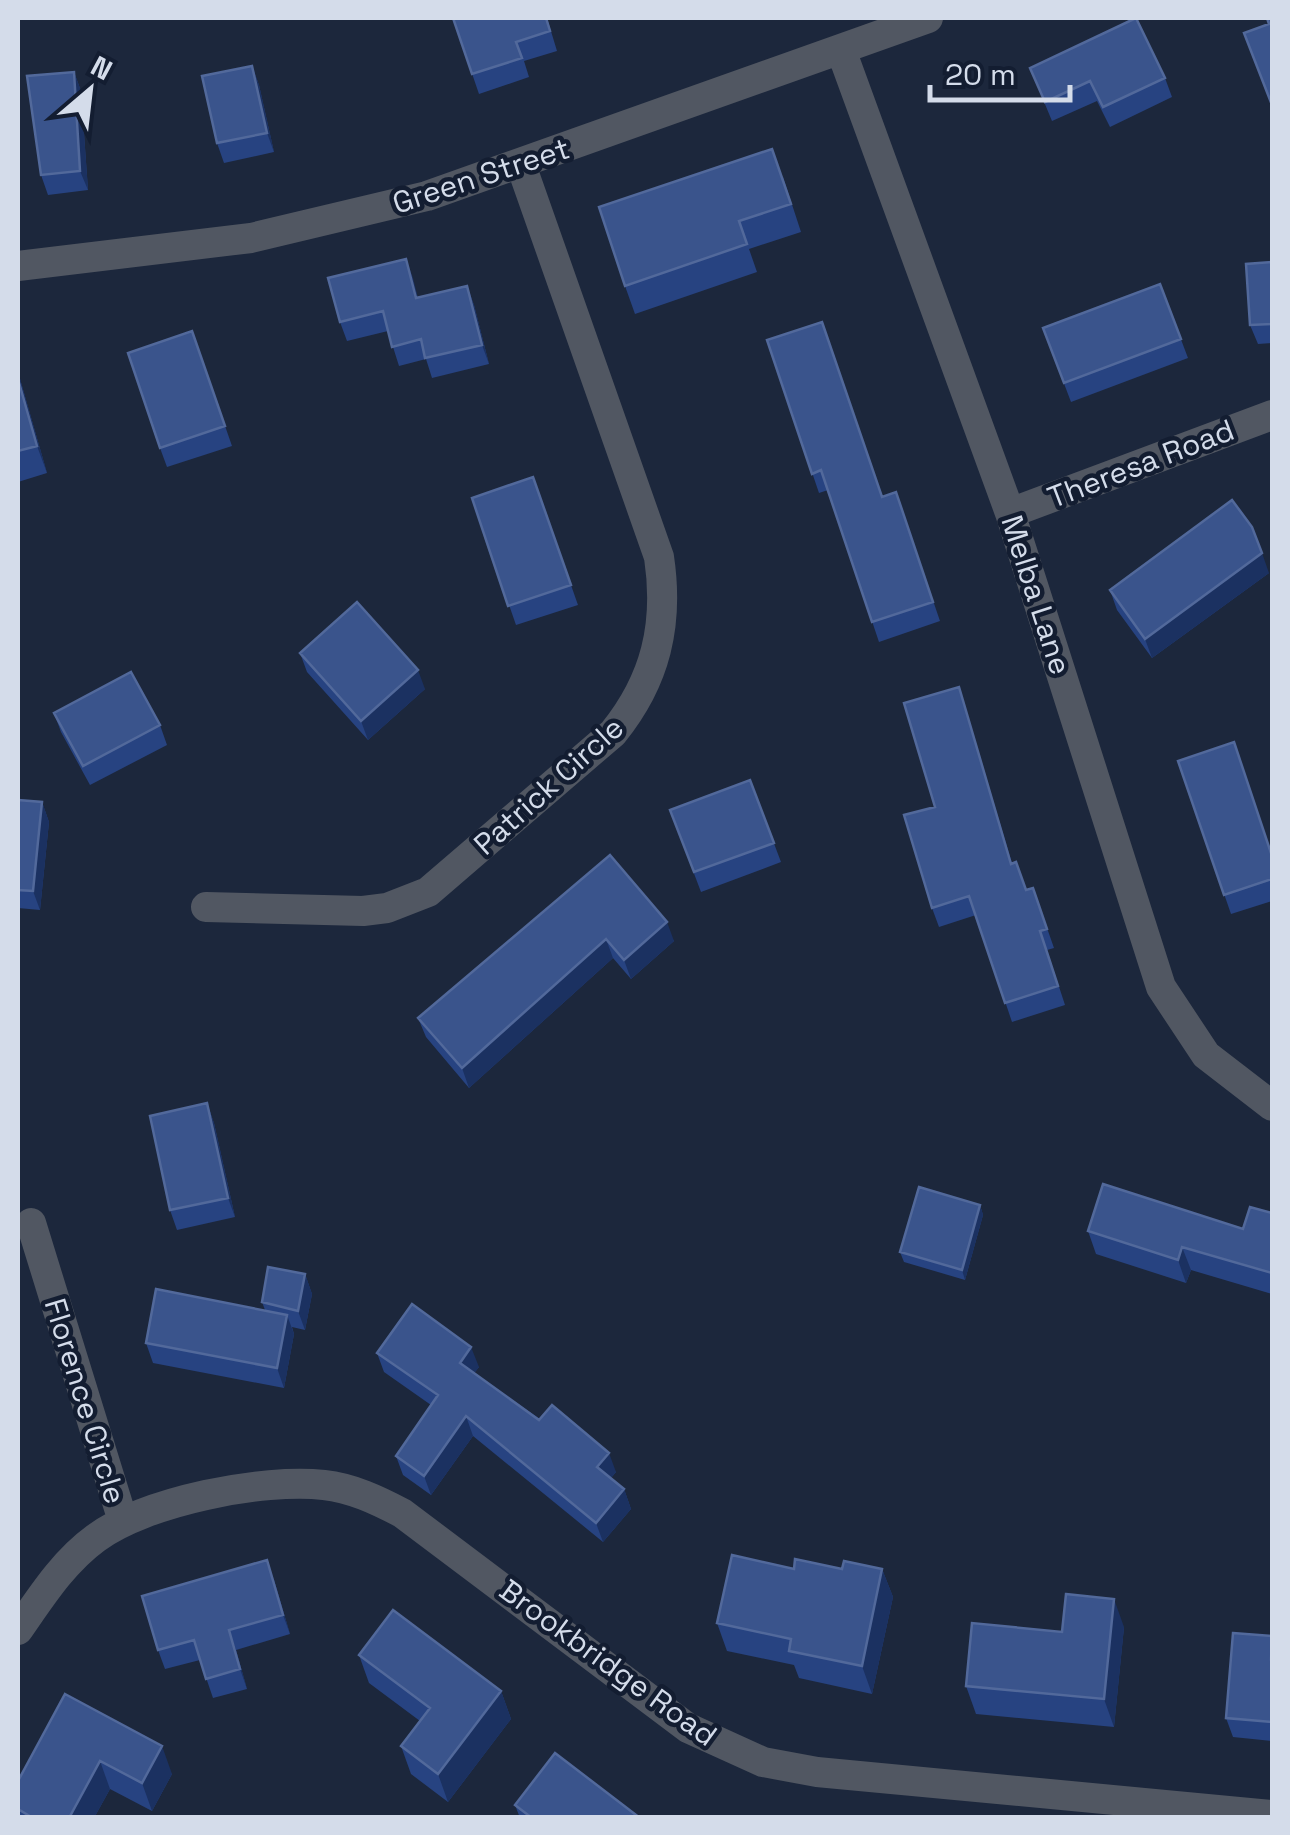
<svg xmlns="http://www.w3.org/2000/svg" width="1290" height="1835" viewBox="0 0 1290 1835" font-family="'Space Grotesk',sans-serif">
<rect width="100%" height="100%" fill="#1c273c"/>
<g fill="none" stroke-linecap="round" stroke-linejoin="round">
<path stroke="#515762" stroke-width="30" d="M841,50L1010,513L1161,987L1206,1055L1272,1106
M18,266L251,238L427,196L928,18
M1010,513L1272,415
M206,907L363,911L387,908L428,892L613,733C656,680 669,624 659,557L521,165
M31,1223L123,1521
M18,1630C41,1597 63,1562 96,1538C146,1501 263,1478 324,1485C352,1488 377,1500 402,1513L688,1728L763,1762L817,1772L1272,1815"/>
</g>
<path fill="#274381" d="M453,18H547L557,51L524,61L529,77L479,94Z
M252,66L259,85L274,152L224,163L217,143Z
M1030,68L1165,78L1172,97L1110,127L1097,101L1052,121Z
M74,72L81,91L88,190L48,195L41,175Z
M783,177L801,232L749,249L757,272L635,314L625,286Z
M406,259L418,298L467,286L474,305L489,364L432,378L426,359L399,366L388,331L347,341L340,322Z
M1272,262V343L1258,344L1250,325Z
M1160,284L1188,358L1071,402L1043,328Z
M192,331L232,446L167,467L160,448Z
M767,340L882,497L896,492L940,621L879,642L828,490L819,493Z
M18,372L47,473L18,482Z
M533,477L578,605L516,625L472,498Z
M1269,573L1152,658L1117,610L1110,590Z
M300,653L425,689L368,740L307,672Z
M959,687L1012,864L1026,890L1033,888L1054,948L1047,950L1065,1005L1012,1022L976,915L939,927L932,908L935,807Z
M54,713L160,725L167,745L90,785L61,732Z
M1178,761L1272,854V901L1231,914Z
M750,780L781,862L701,892L670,810Z
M18,800L42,802L49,822L40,910L18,908Z
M610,855L674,941L631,979L613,958L469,1088L426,1037L418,1018Z
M207,1103L214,1123L235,1217L177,1230L170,1210Z
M980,1205L983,1215L965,1280L904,1262L900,1252Z
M1272,1213V1294L1191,1270L1186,1283L1096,1254L1088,1231L1243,1229Z
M305,1274L312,1294L305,1330L292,1327L294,1334L284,1388L153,1363L146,1343L265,1310L262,1302Z
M377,1353L479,1367L474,1373L616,1472L611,1478L624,1489L631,1509L603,1542L473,1436L431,1495L403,1475L396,1456L431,1405L384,1372Z
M794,1569H882L893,1597L872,1694L799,1678L794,1665L727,1651L717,1623Z
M274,1580L290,1634L236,1650L247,1689L213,1698L200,1660L165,1669L158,1650Z
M1124,1627L1114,1727L976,1714L966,1686L1062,1632Z
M1272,1636V1741L1233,1737L1226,1718Z
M359,1655L501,1691L511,1719L448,1802L411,1774L401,1746L420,1721L369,1683Z
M65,1694L172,1774L152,1811L110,1789L94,1818H18V1781Z
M515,1805L640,1818H520Z"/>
<path fill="#1b3161" d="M252,66L259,85L274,152L267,133Z
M74,72L81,91L88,190L80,171Z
M406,259L413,278L423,318L416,298Z
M467,286L474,305L489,364L482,345Z
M18,372L47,473L37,446L18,379Z
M1262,553L1269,573L1152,658L1145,639Z
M418,670L425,689L368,740L361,721Z
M959,687L965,706L1018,883L1011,864Z
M42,802L49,822L40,910L33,891Z
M667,922L674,941L631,979L624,960Z
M606,939L613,958L469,1088L462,1068Z
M207,1103L214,1123L235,1217L228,1198Z
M980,1205L983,1215L965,1280L962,1270Z
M1182,1247L1191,1270L1186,1283L1178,1260Z
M305,1274L312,1294L305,1330L298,1311Z
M287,1315L294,1334L284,1388L277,1368Z
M471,1347L479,1367L467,1383L460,1363Z
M466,1416L473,1436L431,1495L424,1476Z
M609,1453L616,1472L604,1486L597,1467Z
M624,1489L631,1509L603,1542L596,1523Z
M267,1560L274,1580L290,1634L283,1615Z
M882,1569L893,1597L872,1694L862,1666Z
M1114,1599L1124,1627L1114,1727L1104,1699Z
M229,1630L236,1650L247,1689L240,1669Z
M501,1691L511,1719L448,1802L438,1774Z
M162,1746L172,1774L152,1811L142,1783Z
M100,1761L110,1789L94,1818H69Z"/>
<path fill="#3a548c" stroke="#52699b" stroke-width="2.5" d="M453,18H546L550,31L516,42L522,58L472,74Z
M1136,18L1165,78L1103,107L1090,81L1045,102L1030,68Z
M1267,18H1272V105L1244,33L1269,24Z
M252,66L267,133L217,143L202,76Z
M74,72L80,171L41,175L27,76Z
M772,149L791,204L739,221L747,244L625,286L599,207Z
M406,259L416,298L467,286L482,345L425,358L421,339L392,347L383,311L340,322L328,278Z
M1272,262V324L1250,325L1246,264Z
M1160,284L1181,339L1064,383L1043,328Z
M822,322L882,497L896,492L933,602L872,622L821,470L812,474L767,340Z
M192,331L225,426L160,448L128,353Z
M18,379L37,446L18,451Z
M533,477L571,585L508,606L472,498Z
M1232,500L1252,527L1262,553L1145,639L1110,590Z
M357,602L418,670L361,721L300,653Z
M131,672L160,725L83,766L54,713Z
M959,687L1011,864L1016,862L1026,890L1033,888L1047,929L1040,931L1058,986L1005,1003L969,896L932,908L904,815L935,807L904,703Z
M1234,742L1272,856V879L1224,895L1178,761Z
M750,780L774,843L694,872L670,810Z
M18,800L42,802L33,891L18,890Z
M610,855L667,922L624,960L606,939L462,1068L418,1018Z
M207,1103L228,1198L170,1210L150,1116Z
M1103,1184L1243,1229L1250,1207L1272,1213V1273L1182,1247L1178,1260L1088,1231Z
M919,1187L980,1205L962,1270L900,1252Z
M268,1267L305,1274L298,1311L262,1302Z
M156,1289L287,1315L277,1368L146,1343Z
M412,1304L471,1347L460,1363L539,1420L552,1405L609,1453L597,1467L624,1489L596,1523L466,1416L424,1476L396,1456L438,1395L377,1353Z
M732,1555L794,1569L795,1559L842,1569L844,1561L882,1569L862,1666L789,1651L791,1639L717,1623Z
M267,1560L283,1615L229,1630L240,1669L206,1679L194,1640L158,1650L142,1596Z
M1066,1594L1114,1599L1104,1699L966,1686L972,1623L1062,1632Z
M393,1610L501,1691L438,1774L401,1746L430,1708L359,1655Z
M1233,1633L1272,1636L1271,1660L1272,1661V1722L1226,1718Z
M65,1694L162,1746L142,1783L100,1761L69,1818H33L18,1809V1781Z
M555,1753L640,1818H532L515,1805Z"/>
<g text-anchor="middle" stroke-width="9" stroke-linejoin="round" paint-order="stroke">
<g font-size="30" fill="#d4dcea" stroke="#131d31">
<text transform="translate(481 176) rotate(-18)" y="10">Green Street</text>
<text transform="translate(1141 464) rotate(-21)" y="10">Theresa Road</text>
<text transform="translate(1036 595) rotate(72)" y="10">Melba Lane</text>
<text transform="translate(549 786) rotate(-42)" y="10">Patrick Circle</text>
<text transform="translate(85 1401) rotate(73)" y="10">Florence Circle</text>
<text transform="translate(608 1663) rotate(36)" y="10">Brookbridge Road</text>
</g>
</g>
<rect width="1290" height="1835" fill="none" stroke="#d4dcea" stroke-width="40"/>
<g transform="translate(90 90) rotate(28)" stroke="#131d31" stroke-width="8" paint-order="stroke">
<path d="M0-8L18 38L0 25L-18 38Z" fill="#d4dcea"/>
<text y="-15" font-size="28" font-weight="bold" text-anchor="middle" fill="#d4dcea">N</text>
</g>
<path d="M930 85v15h140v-15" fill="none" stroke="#d4dcea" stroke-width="5"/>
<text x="945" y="85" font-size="30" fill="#d4dcea" stroke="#131d31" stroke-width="8" paint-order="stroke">20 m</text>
</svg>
